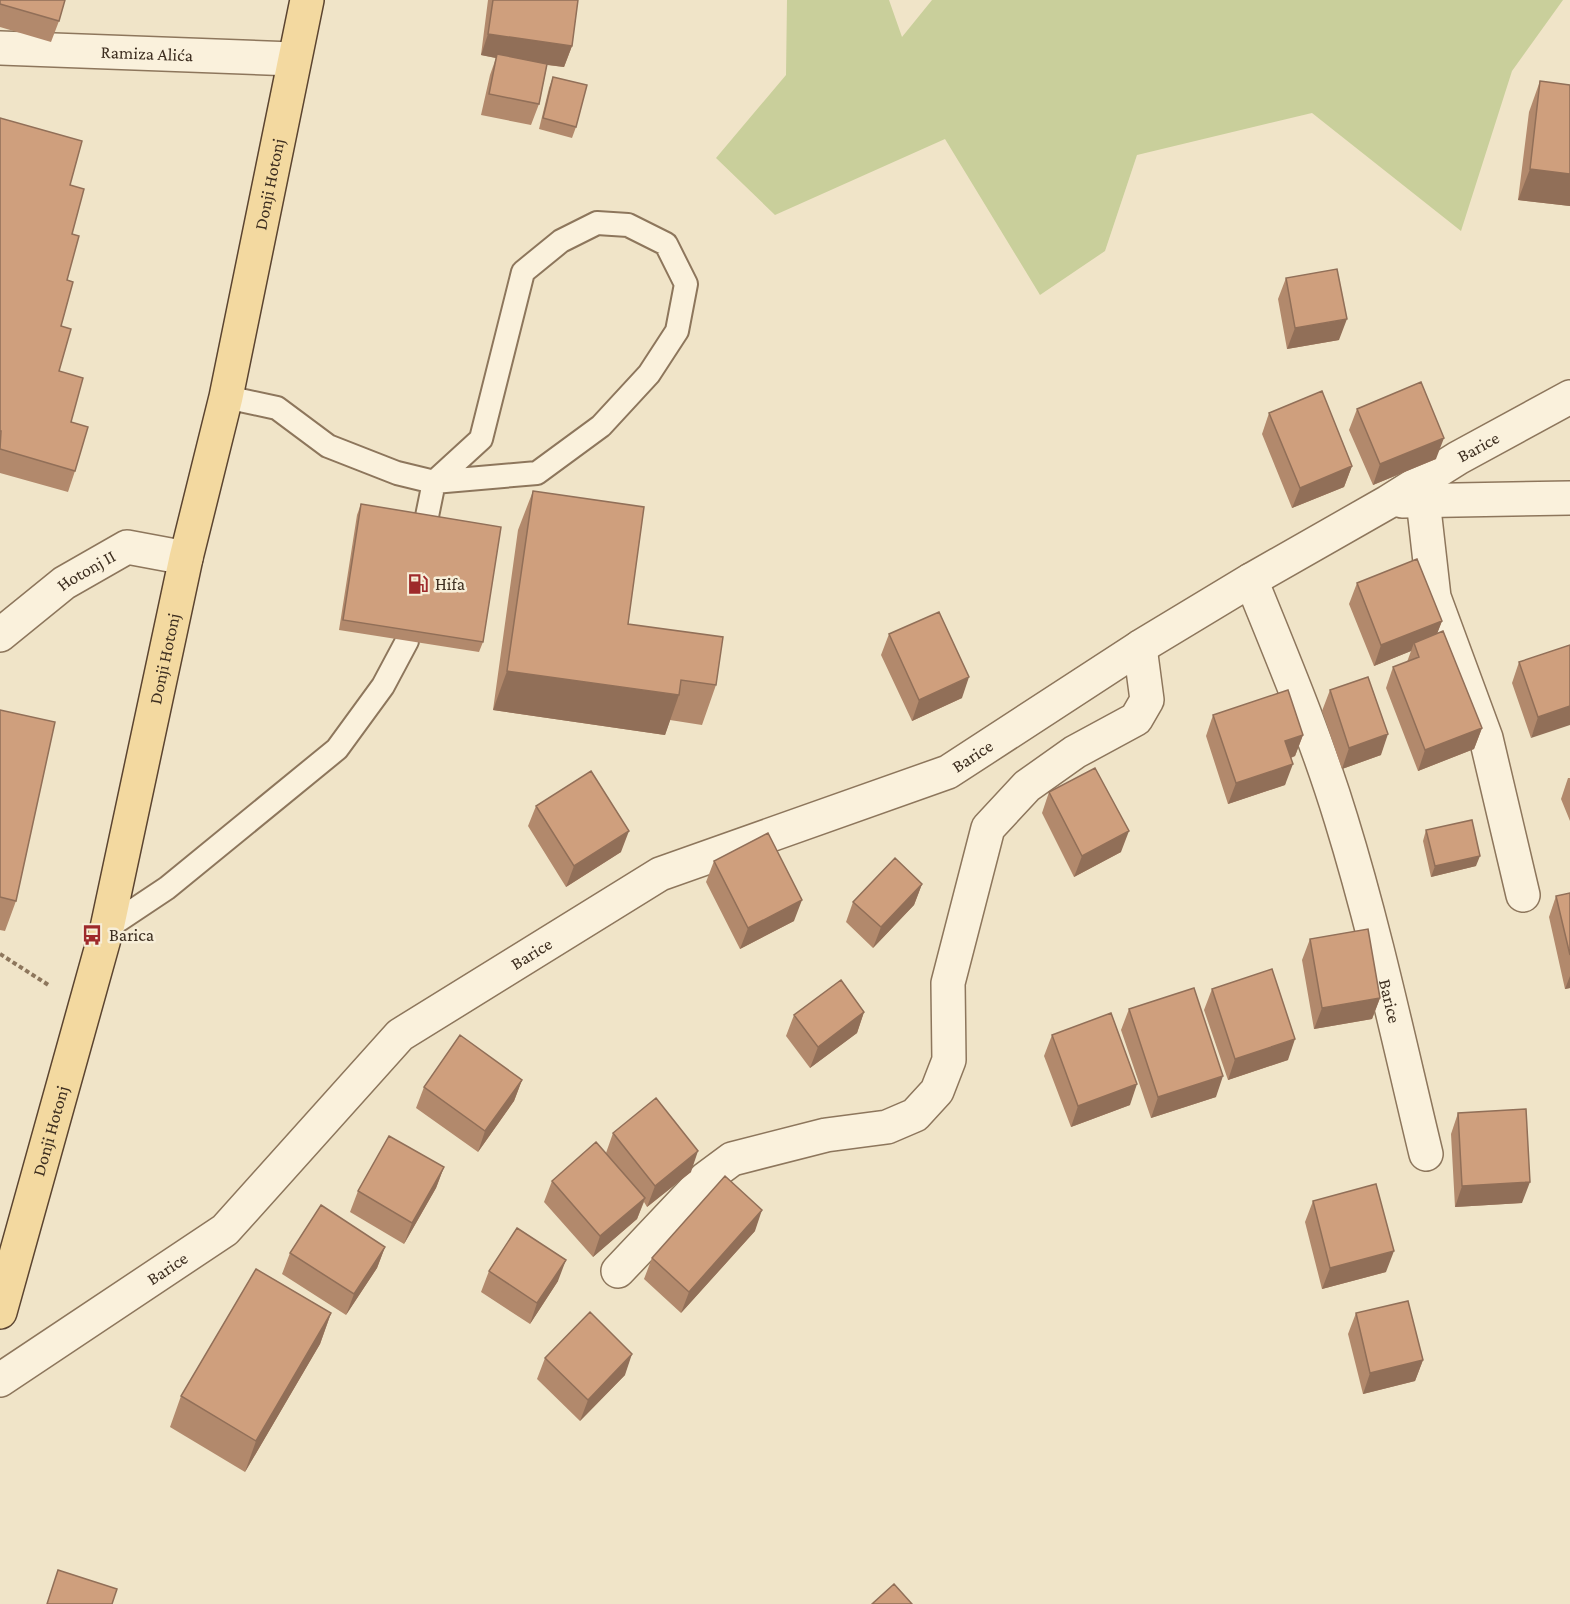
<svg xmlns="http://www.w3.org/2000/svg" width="1570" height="1604" viewBox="0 0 1570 1604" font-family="'Crimson Pro',serif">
<rect width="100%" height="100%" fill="#f0e4c8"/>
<path fill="#c9cf9b" d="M787,0H889L902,37L932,0H1563L1512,71L1461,231L1312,113L1137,155L1105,251L1040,295L945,139L775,215L716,158L786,75Z"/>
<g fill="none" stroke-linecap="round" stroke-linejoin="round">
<g stroke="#8d765c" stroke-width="26">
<path id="lane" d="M597,223L628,225L666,244L686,284L677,331L649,374L601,426L537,473L434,482L481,439L523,272L561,241Z
M226,397L277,408L328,446L397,473L434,482L425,526
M107,928L167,888L337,749L383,686L407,641"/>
</g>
<g stroke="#8d765c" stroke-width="36">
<g id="street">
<path id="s1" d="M0,48L293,59"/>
<path d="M1423,500L1434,597L1486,738L1523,895"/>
<path d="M1402,501L1570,498"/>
<path id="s2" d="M1251,580C1283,659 1316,737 1341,819C1375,929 1399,1042 1426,1154"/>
<path id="s3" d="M0,635L64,583L127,547L186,558"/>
<path d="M618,1271L705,1179L732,1159L826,1135L887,1127L915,1115L937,1091L949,1060L948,983L988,828L1027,786L1075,752L1136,719L1147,700L1140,647"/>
<path id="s4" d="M0,1380L225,1230L400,1035L660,874L948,772L1140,647L1251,580L1388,502L1458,458L1570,397"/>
</g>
</g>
<g stroke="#5b4430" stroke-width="36">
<g id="primary">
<path id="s5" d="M0,1312L107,928L186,558L226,397L307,0"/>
</g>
</g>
<path stroke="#8d765c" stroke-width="4" stroke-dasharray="4.5 3" stroke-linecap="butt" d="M0,954L50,986"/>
<use href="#lane" stroke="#faf1dc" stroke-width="22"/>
<use href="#street" stroke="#faf1dc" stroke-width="33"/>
<use href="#primary" stroke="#f3d9a0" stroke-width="33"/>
</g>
<path fill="#b2896c" d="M0,0L59,21L51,42L0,27Z
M488,0H578L572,46L564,67L547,65L539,104L531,125L481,115L490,75L496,58L481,55Z
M553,77L576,127L572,138L539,129L549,88Z
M1540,81L1570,85V206L1518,200L1529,112Z
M0,118L70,185L72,234L61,326L59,371L71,422L75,471L68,492L0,473Z
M1286,278L1339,340L1287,349L1278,299Z
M1357,409L1436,459L1373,485L1349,430Z
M1269,413L1352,466L1344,487L1292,508L1262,434Z
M533,491L628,624L716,685L702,725L670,720L665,735L493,710L518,530Z
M361,504L483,642L479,652L339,630L357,515Z
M1357,583L1442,621L1437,633L1482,728L1474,749L1418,771L1386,688L1393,667L1407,662L1411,651L1374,666L1349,604Z
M889,634L962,698L912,721L881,655Z
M1570,645L1531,738L1512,683L1519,662Z
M1330,690L1381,755L1342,769L1322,711Z
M0,710L16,901L5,931L0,930Z
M1213,715L1303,735L1295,756L1291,758L1285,785L1228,804L1206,736Z
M1568,778H1570V821L1561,799Z
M1049,792L1121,852L1074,877L1042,813Z
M536,806L621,852L566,887L528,826Z
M1426,830L1476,866L1431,877L1423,841Z
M714,861L794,921L740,949L706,882Z
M922,884L914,905L873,948L846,922L853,902Z
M1570,893V988L1565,989L1549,917L1556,896Z
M1310,939L1380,998L1372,1019L1314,1029L1302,960Z
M1212,989L1288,1060L1228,1080L1204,1010Z
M1129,1009L1216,1097L1151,1118L1121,1030Z
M864,1012L857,1033L810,1068L786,1036L794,1015Z
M1052,1035L1130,1105L1071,1127L1044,1056Z
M522,1080L514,1101L478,1152L416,1108L424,1087Z
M1458,1113L1522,1203L1455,1207L1451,1134Z
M613,1133L691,1172L647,1207L644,1202L637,1219L593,1257L544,1202L552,1181L606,1153Z
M444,1167L436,1188L404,1244L350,1212L358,1191Z
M1313,1201L1386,1272L1322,1289L1305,1222Z
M755,1231L681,1313L644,1279L652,1258Z
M385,1247L377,1268L346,1315L282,1274L290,1253Z
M489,1271L558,1281L530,1324L481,1292Z
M331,1313L320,1344L245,1472L170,1427L181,1396Z
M1356,1313L1423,1360L1415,1381L1363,1394L1348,1334Z
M545,1358L625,1375L580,1421L537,1379Z"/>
<path fill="#916f58" d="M488,34L572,46L564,67L496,58L497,54L496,58L481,55Z
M1530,169L1570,174V206L1518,200Z
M1347,319L1339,340L1287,349L1295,328Z
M1444,438L1436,459L1373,485L1380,464Z
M1352,466L1344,487L1292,508L1300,488Z
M1442,621L1434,642L1414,643L1411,651L1374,666L1381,645Z
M507,671L679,695L665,735L493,710Z
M969,677L962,698L912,721L919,700Z
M1570,706V725L1531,738L1538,717Z
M1482,728L1474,749L1418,771L1425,750Z
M1388,734L1381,755L1342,769L1349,748Z
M1303,735L1295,756L1277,762L1285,741Z
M1293,764L1285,785L1228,804L1236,783Z
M629,831L621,852L566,887L574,866Z
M1129,831L1121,852L1074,877L1082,856Z
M1480,856L1476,866L1431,877L1435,866Z
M922,884L914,905L873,948L881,927Z
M802,900L794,921L740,949L748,928Z
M1570,976V988L1565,989Z
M1380,998L1372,1019L1314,1029L1322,1008Z
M864,1012L857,1033L810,1068L818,1047Z
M1295,1039L1288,1060L1228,1080L1235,1059Z
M1223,1076L1216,1097L1151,1118L1158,1097Z
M522,1080L514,1101L478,1152L485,1131Z
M1137,1084L1130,1105L1071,1127L1078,1106Z
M698,1151L691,1172L647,1207L655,1186Z
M444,1167L436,1188L404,1244L412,1223Z
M1530,1182L1522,1203L1455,1207L1462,1186Z
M645,1198L637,1219L593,1257L600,1236Z
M762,1210L755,1231L681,1313L689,1292Z
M385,1247L377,1268L346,1315L354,1294Z
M1394,1251L1386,1272L1322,1289L1330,1268Z
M566,1260L558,1281L530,1324L537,1303Z
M331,1313L320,1344L245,1472L256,1441Z
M632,1354L625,1375L580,1421L588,1400Z
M1423,1360L1415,1381L1363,1394L1370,1373Z"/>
<path fill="#cf9f7d" stroke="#916f58" stroke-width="1.5" d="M0,0H65L59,21L0,4Z
M493,0H578L572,46L488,34Z
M497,54L547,64L539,104L489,94Z
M553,77L587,85L576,127L543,118Z
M1540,81L1570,85V174L1530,169Z
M0,118L82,141L70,185L84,189L72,234L79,236L67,280L73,282L61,326L71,329L59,371L83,378L71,422L88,427L75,471L0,449L1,431H0Z
M1337,269L1347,319L1295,328L1286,278Z
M1421,382L1444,438L1380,464L1357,409Z
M1322,391L1352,466L1300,488L1269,413Z
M533,491L644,507L628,624L723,637L716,685L681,680L679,695L507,671Z
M361,504L501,527L483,642L343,620Z
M1417,559L1442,621L1381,645L1357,583Z
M939,612L969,677L919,700L889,634Z
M1443,631L1482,728L1425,750L1393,667L1419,657L1414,643Z
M1570,645V706L1538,717L1519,662Z
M1368,677L1388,734L1349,748L1330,690Z
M1288,690L1303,735L1285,741L1293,764L1236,783L1213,715Z
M0,710L55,722L16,901L0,897Z
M1095,768L1129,831L1082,856L1049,792Z
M591,771L629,831L574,866L536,806Z
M1472,820L1480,856L1435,866L1426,830Z
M768,833L802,900L748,928L714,861Z
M895,858L922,884L881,927L853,902Z
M1570,893V955L1556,896Z
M1368,929L1380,998L1322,1008L1310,939Z
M1272,969L1295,1039L1235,1059L1212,989Z
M841,980L864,1012L818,1047L794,1015Z
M1194,988L1223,1076L1158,1097L1129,1009Z
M1111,1013L1137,1084L1078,1106L1052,1035Z
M460,1035L522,1080L485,1131L424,1087Z
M656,1098L698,1151L655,1186L613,1133Z
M1526,1109L1530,1182L1462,1186L1458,1113Z
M389,1136L444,1167L412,1223L358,1191Z
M596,1142L645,1198L600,1236L552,1181Z
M725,1176L762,1210L689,1292L652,1258Z
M1376,1184L1394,1251L1330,1268L1313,1201Z
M321,1205L385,1247L354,1294L290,1253Z
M517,1228L566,1260L537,1303L489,1271Z
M256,1269L331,1313L256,1441L181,1396Z
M1408,1301L1423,1360L1370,1373L1356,1313Z
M590,1312L632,1354L588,1400L545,1358Z
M58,1570L117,1589L112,1604H47Z
M894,1584L912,1604H872Z"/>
<defs>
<g id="fuel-bare" transform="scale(1.62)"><path d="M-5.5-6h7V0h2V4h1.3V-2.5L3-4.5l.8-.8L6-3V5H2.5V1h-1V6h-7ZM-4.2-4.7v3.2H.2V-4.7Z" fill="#9e2a2b" stroke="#f7eed8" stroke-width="2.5" paint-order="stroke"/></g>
<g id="bus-bare" transform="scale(1.62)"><path d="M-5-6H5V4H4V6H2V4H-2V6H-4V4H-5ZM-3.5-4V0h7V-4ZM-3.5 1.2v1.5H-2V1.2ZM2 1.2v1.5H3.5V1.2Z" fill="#9e2a2b" stroke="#f7eed8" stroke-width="2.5" paint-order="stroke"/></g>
</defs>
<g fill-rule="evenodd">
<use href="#fuel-bare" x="418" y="584"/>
<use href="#bus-bare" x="92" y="935"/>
</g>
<g text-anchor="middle" stroke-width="5" stroke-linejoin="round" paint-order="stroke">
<g font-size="18" fill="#3d2e20" stroke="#f7eed8">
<text dy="6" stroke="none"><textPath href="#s1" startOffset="147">Ramiza Alića</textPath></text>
<text dy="6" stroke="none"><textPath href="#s5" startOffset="1160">Donji Hotonj</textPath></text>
<text dy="6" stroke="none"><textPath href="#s4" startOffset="1766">Barice</textPath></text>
<text dy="6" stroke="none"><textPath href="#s3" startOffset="108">Hotonj II</textPath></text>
<text dy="6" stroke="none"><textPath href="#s5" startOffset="674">Donji Hotonj</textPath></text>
<text dy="6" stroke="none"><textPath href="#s4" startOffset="1173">Barice</textPath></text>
<text dy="6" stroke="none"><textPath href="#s4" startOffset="687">Barice</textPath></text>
<text dy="6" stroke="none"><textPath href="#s2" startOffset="444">Barice</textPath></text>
<text dy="6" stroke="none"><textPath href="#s5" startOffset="188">Donji Hotonj</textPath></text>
<text dy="6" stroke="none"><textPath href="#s4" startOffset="201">Barice</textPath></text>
</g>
<g font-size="18" fill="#3d2e20" stroke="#f7eed8" text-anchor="start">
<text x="435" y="590">Hifa</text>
<text x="109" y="941">Barica</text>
</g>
</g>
</svg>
